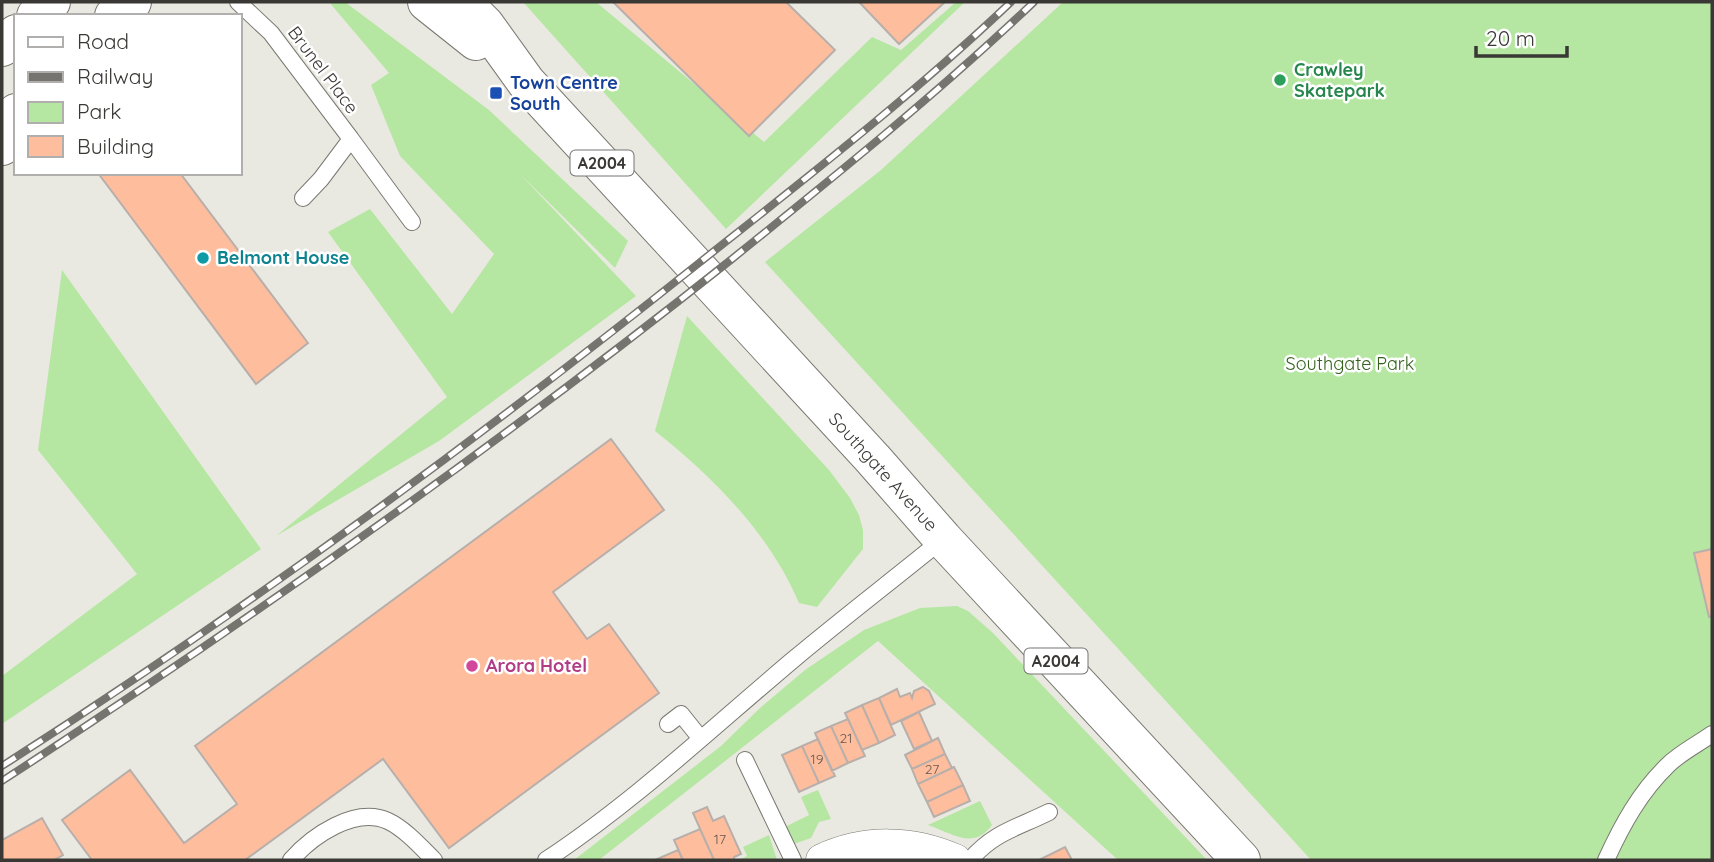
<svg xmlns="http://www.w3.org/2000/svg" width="1714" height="862" viewBox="0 0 1714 862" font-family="Quicksand,sans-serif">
<rect width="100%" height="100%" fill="#eae9e1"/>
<path fill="#b5e7a2" d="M329,2H345L489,110L628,241L615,268L519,173L636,296L439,441L276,536L447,397L328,232L370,209L452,314L494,254L400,156L371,85L389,73Z
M523,2H596L764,142L872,37L901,50L956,2H965L726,229Z
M1063,2H1712V860H1311L765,262L881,170Z
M62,270L261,549L2,724V676L137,574L38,450Z
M687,316L829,470L850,498L859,515L863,530V549L817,607L799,603C769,533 714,478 655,431Z
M957,606L968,611L993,633L1207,860H1118L878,641L599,860H574L721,746L760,708L805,670L864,630L920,608Z
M818,790L831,819L819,822L811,838L794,844L786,831L787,826L809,815L801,797Z
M980,801L992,825C973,851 952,833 928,825Z
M769,835L777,860H739L747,856L743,847Z"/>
<path fill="#febd9d" stroke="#b8afab" stroke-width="2" d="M613,2H786L835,50L749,136Z
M859,2H945L899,44Z
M98,173H180L308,343L256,384Z
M611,439L664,510L553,592L587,639L609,624L659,693L449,848L383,759L245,860H92L62,820L130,770L184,843L237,804L195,746Z
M1712,549V616L1709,617L1694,553Z
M923,687L929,691L935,704L891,725L879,698L897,689L900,697L910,693L912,698L914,691Z
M879,698L895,735L879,743L862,705Z
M862,705L879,743L862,750L845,713Z
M919,712L932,741L914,749L901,721Z
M848,719L865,756L848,763L831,726Z
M831,726L848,763L832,771L815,733Z
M938,738L945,754L912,769L905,755Z
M818,739L835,776L819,783L802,746Z
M802,746L819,783L799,792L782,755Z
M945,754L952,768L918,784L912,769Z
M954,767L963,785L927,802L918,784Z
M963,785L970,801L934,817L927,802Z
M707,807L713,821L724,816L741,854L734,857V860H714L693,813Z
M42,818L63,855L54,860H2V840Z
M700,829L714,860H683L674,840Z
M1065,847L1072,860H1039Z
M678,850L683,860H655Z"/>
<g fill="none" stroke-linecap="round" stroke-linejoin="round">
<g stroke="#7a7972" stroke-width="18">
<path id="lane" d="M238,2L271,33L351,139L321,179L303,198
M351,139L412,222
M668,724L681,714L701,739
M745,760L793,860
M291,860C312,836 355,806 388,821C405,829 421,847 434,860
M546,860C635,801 713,727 794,659C843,618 894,579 943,539
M970,860C994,832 1017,828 1049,812
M1606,860C1622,825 1640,792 1668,765C1680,753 1698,744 1712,734"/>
</g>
<g stroke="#7a7972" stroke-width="33">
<path id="street" d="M822,860C865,840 912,841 955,860"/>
</g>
<g stroke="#7a7972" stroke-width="40">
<path id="primary" d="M427,2L476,41
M462,2L485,25L526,82L873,459L943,539L1241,860
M36,16L51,2
M114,16L132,2
M2,47L16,34
M2,146L9,123L16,113"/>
</g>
<use href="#lane" stroke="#fff" stroke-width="16"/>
<use href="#street" stroke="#fff" stroke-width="32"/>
<use href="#primary" stroke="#fff" stroke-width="38"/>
<g stroke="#75746f" stroke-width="8">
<path id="rail" d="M2,766C243,612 475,442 699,263C805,179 913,95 1011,2
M2,781C253,618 498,445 732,259C835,176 938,93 1034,2"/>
</g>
<use href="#rail" stroke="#fff" stroke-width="5" stroke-dasharray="16" stroke-linecap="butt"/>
</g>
<circle fill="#2e9e5b" stroke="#fff" stroke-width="2.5" cx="1280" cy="80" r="7"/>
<rect fill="#1a4fb4" stroke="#fff" stroke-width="2.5" x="489" y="86" width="14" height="14" rx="3.5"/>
<circle fill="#0f9aa8" stroke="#fff" stroke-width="2.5" cx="203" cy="258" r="7"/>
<circle fill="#d1479c" stroke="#fff" stroke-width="2.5" cx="472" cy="666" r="7"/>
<g text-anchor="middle" stroke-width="5" stroke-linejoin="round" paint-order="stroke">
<g font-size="14" fill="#6a594f">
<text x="846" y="743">21</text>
<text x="817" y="764">19</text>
<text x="932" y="774">27</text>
<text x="720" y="844">17</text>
</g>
<g fill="#fff" stroke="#747472" stroke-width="2">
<rect x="570.5" y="150.5" width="63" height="25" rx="5"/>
<rect x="1024.5" y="648.5" width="63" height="25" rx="5"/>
</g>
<g font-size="16" font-weight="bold" fill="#393835">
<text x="602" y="169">A2004</text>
<text x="1056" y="667">A2004</text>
</g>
<g font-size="18" fill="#393835" stroke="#fff">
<text transform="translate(323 70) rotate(53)" y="6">Brunel Place</text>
<text transform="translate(883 472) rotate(48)" y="6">Southgate Avenue</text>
</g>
<g font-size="18" font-weight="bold" fill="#27864d" stroke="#fff" text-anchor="start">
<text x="1294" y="76">Crawley<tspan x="1294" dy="21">Skatepark</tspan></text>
</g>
<g font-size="18" font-weight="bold" fill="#164399" stroke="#fff" text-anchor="start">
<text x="510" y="89">Town Centre<tspan x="510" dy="21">South</tspan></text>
</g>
<g font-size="18" font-weight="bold" fill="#0d838f" stroke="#fff" text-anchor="start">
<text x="217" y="264">Belmont House</text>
</g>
<g font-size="18" fill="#33611d" stroke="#fff">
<text x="1350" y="370">Southgate Park</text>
</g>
<g font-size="18" font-weight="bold" fill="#b23c85" stroke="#fff" text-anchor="start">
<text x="486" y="672">Arora Hotel</text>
</g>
</g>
<rect width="1714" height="862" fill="none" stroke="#393835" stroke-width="7"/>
<rect x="14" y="14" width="228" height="161" fill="#ffffff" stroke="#b0afae" stroke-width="2"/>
<rect x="28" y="37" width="35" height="10" fill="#ffffff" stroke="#b0afae" stroke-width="2"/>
<text x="77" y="49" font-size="21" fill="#393835">Road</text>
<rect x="28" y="72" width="35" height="10" fill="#75746f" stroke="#b0afae" stroke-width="2"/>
<text x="77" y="84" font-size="21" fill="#393835">Railway</text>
<rect x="28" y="102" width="35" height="21" fill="#b5e7a2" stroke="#b0afae" stroke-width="2"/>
<text x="77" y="119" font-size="21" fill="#393835">Park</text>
<rect x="28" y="136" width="35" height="21" fill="#febd9d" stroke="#b0afae" stroke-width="2"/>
<text x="77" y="154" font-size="21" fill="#393835">Building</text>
<path d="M1476 46v10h91v-10" fill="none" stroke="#393835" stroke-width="3.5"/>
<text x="1486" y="46" font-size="21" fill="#393835" stroke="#ffffff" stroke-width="5" paint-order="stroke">20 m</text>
</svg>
